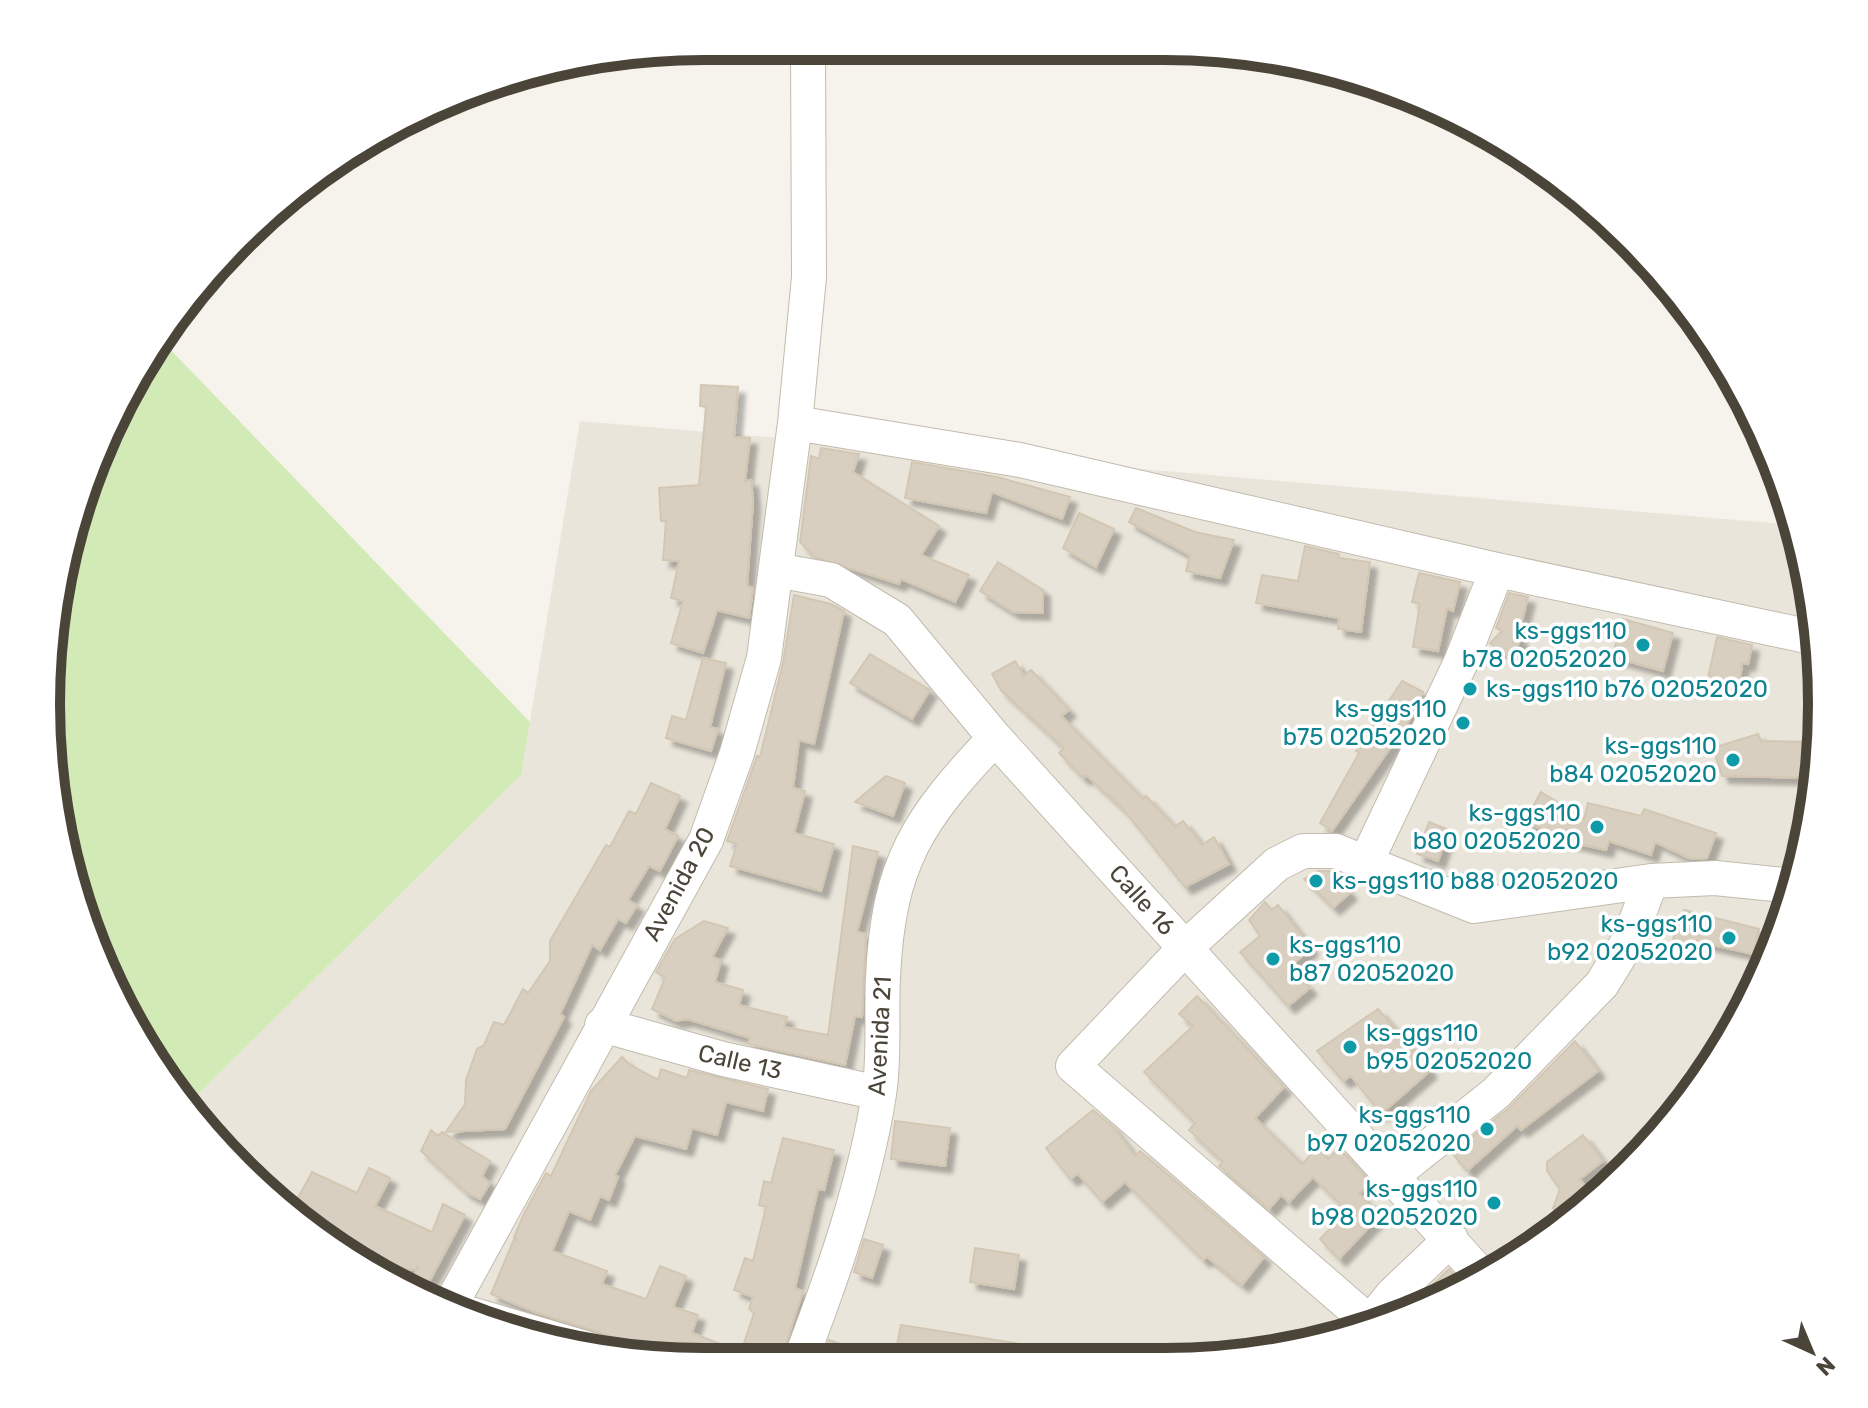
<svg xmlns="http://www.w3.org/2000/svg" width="1868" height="1408" viewBox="0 0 1868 1408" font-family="Rubik,sans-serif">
<defs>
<filter id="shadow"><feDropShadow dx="7" dy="7" stdDeviation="2" flood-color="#0004"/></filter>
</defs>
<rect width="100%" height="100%" fill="#f6f3ec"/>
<path fill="#eae5da" d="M580,421L1794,525L1809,575L1822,704L1809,832L1772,955L1711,1069L1630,1169L1530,1251L1376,1327L1249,1356H618L492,1327L339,1251L239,1170L178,1095L191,1101L521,775Z"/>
<path fill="#d2eab5" d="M164,343L530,722L521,775L191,1101L178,1095L157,1070L81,915L47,747L59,575L114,413Z"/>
<path fill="#d8cfc1" stroke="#d3c7b4" stroke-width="2" filter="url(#shadow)" d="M701,385L738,387L734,437L750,438L745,481L751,480L753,501L747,586L753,588L749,618L717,610L703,653L671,643L683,601L671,598L679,561L663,560L666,521H661L659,488L699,485L706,407L700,406Z
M821,448L859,454L853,472L939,526L921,555L969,575L955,602L901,579L899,584L814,557L800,542L811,456L819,459Z
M912,462L997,477L1070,497L1062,519L992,492L986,513L905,498Z
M1136,508L1195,532L1234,540L1220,578L1186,571L1190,555L1129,522Z
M1079,513L1114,529L1096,567L1063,548Z
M1305,546L1339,554L1338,558L1370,562L1361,632L1338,629L1339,618L1256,603L1262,575L1298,581Z
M998,562L1043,590V613L1013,612L980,591Z
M1419,573L1460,582L1453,611L1447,608L1438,651L1413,647L1420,604L1412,602Z
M1509,593L1528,597L1518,637L1521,640L1510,657L1490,643L1502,631L1496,628Z
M794,595L831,604L844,611L814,744L799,740L793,788L805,791L794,833L834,844L821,891L730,866L737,844L727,841L757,756L760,757L783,663Z
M1623,619L1673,633L1663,671L1612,657Z
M1717,637L1752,645L1748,664L1742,663L1739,689L1707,682Z
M870,654L930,690L912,719L850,683Z
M703,658L726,663L710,727L718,729L711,751L666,738L672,716L686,720Z
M1015,661L1024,676L1031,670L1069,710L1061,716L1143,799L1146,796L1175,827L1183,821L1202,845L1214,837L1229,864L1185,887L1123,809L1086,775L1083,778L1059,753L1064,748L1001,690L992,674Z
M1402,681L1423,692L1409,721L1332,831L1320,823L1359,753L1356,751Z
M1758,734L1761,741L1815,742L1814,778L1722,776L1713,748Z
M886,776L905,783L893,816L855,802Z
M651,783L680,796L665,829L678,836L660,871L649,866L628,900L637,905L626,923L618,919L600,950L592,945L560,1014L564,1017L505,1129L446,1132L465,1104L466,1080L477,1049L484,1045L494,1022L504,1025L523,989L528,993L550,961V941L606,845L610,847L629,811L636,814Z
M1541,792L1584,819L1588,803L1641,816L1644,809L1716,833L1707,858L1691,859L1655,842L1651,855L1609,841L1606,850L1570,842L1525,821Z
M1429,822L1449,830L1438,861L1417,854Z
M853,846L878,852L857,932L866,934L862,1017L855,1016L845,1065L748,1044L750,1038L687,1019L676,1021L652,1009L665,978L656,972L675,939L704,921L728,928L712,957L721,960L715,982L743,990L739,1005L787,1017L784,1027L828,1035Z
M1318,871H1331L1350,893L1333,908L1304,879Z
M1265,902L1272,910L1278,905L1311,948L1290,967L1310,988L1288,1006L1240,952L1260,936L1249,920Z
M1684,910L1759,929L1753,954L1695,941L1692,947L1673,939Z
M1197,996L1284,1087L1255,1118L1302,1164L1317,1148L1328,1159L1339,1148L1370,1182L1359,1194L1381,1214L1339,1259L1320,1239L1347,1211L1313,1177L1289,1202L1281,1195L1269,1209L1219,1166L1223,1162L1189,1130L1195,1123L1144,1072L1193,1026L1179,1014Z
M1378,1009L1430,1071L1381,1114L1351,1076L1343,1081L1317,1051Z
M1575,1041L1598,1071L1521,1130L1517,1126L1467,1171L1452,1153L1510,1107Z
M622,1057L630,1065L658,1080L661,1069L687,1078L689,1070L768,1089L763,1111L726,1102L717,1135L692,1128L686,1149L635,1136L615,1175L618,1177L609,1200L600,1196L590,1220L569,1211L552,1251L607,1271L602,1284L646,1299L660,1266L686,1276L673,1307L698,1315L692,1333L741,1352L754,1313L749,1309L753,1297L734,1290L745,1258L753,1261L766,1207L759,1205L764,1181L771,1183L783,1138L834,1150L824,1190L818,1189L795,1288L803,1291L782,1356H673L535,1312L491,1294L514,1239L518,1241L514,1237L524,1214L546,1173L551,1176L591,1091Z
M1093,1110L1113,1127L1135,1156L1140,1151L1264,1257L1242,1285L1207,1257L1203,1260L1125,1182L1102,1202L1078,1174L1070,1179L1046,1148Z
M895,1121L950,1128L945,1166L891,1159Z
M431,1130L438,1136L442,1132L490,1161L482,1176L490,1183L480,1199L467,1193L421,1151Z
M1583,1135L1603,1161L1580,1179L1594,1198L1563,1223L1553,1208L1560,1189L1547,1171V1162Z
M369,1168L390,1178L375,1206L432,1232L443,1204L465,1215L423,1293L410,1286L418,1266L416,1270L382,1266L318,1234L290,1212L312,1172L357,1193Z
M864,1239L883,1245L872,1278L854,1272Z
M975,1248L1019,1255L1014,1289L970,1282Z
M1449,1269L1462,1284L1403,1314L1407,1309Z
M901,1325L1021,1344L1020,1356H895Z
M829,1340L866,1353V1356H823Z"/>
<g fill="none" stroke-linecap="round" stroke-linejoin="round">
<g stroke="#c2bbae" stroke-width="36">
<path id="street" d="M795,423L1020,460L1497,570L1816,638
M776,570L831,580L897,620L995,738L1481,1275
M1366,862L1461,662L1497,570
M602,1025L723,1059L879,1093
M1393,1175L1496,1093L1602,984L1629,940L1651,881
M450,1306L706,840L737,753L764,658L795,423L809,277L808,46
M457,1310L602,1353
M1368,1321L1073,1066L1185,948L1277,864L1303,851H1336L1474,906L1651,881L1715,878L1793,886
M1364,1330L1392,1295L1451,1239
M802,1356C834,1272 865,1183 879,1094C885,1056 881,1016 883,978C888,863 918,819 995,738"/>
</g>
<use href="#street" stroke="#fff" stroke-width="34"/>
</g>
<g fill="#0f9aa8" stroke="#fff" stroke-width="3">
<circle cx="1643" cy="645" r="8"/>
<circle cx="1470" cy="689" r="8"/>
<circle cx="1463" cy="723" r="8"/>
<circle cx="1733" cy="760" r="8"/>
<circle cx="1597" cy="827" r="8"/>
<circle cx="1316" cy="881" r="8"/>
<circle cx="1729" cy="938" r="8"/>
<circle cx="1273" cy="959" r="8"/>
<circle cx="1350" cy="1047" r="8"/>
<circle cx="1487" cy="1129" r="8"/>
<circle cx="1494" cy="1203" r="8"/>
</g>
<g text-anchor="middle" stroke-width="7" stroke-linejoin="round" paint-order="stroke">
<g font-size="24" fill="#0d838f" stroke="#fff" text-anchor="end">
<text x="1627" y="639">ks-ggs110<tspan x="1627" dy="28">b78 02052020</tspan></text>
<text x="1486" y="697" text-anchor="start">ks-ggs110 b76 02052020</text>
<text x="1447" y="717">ks-ggs110<tspan x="1447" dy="28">b75 02052020</tspan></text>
<text x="1717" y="754">ks-ggs110<tspan x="1717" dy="28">b84 02052020</tspan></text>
<text x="1581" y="821">ks-ggs110<tspan x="1581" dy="28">b80 02052020</tspan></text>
<text x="1332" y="889" text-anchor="start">ks-ggs110 b88 02052020</text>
<text x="1713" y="932">ks-ggs110<tspan x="1713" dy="28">b92 02052020</tspan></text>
<text x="1289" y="953" text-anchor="start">ks-ggs110<tspan x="1289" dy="28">b87 02052020</tspan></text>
<text x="1366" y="1041" text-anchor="start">ks-ggs110<tspan x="1366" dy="28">b95 02052020</tspan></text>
<text x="1471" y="1123">ks-ggs110<tspan x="1471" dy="28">b97 02052020</tspan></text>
<text x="1478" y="1197">ks-ggs110<tspan x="1478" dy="28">b98 02052020</tspan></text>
</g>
<g font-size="24" fill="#4b4439" stroke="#fff">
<text transform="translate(679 884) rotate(-62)" y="8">Avenida 20</text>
<text transform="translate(1142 900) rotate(48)" y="8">Calle 16</text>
<text transform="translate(880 1036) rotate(-87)" y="8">Avenida 21</text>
<text transform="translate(740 1062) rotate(13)" y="8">Calle 13</text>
</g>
</g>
<path d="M0 0H1868V1408H0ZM704 60H1164A644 644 0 0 1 1808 704V704A644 644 0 0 1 1164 1348H704A644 644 0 0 1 60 704V704A644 644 0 0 1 704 60Z" fill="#fff" fill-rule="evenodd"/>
<path fill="none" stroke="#4b4439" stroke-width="10" d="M704 60H1164A644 644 0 0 1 1808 704V704A644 644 0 0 1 1164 1348H704A644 644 0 0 1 60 704V704A644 644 0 0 1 704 60Z"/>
<g transform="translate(1812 1352) rotate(136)" stroke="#ffffff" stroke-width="6" paint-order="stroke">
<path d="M0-6L14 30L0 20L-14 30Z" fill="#4b4439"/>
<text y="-12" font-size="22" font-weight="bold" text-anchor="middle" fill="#4b4439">N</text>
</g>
</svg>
